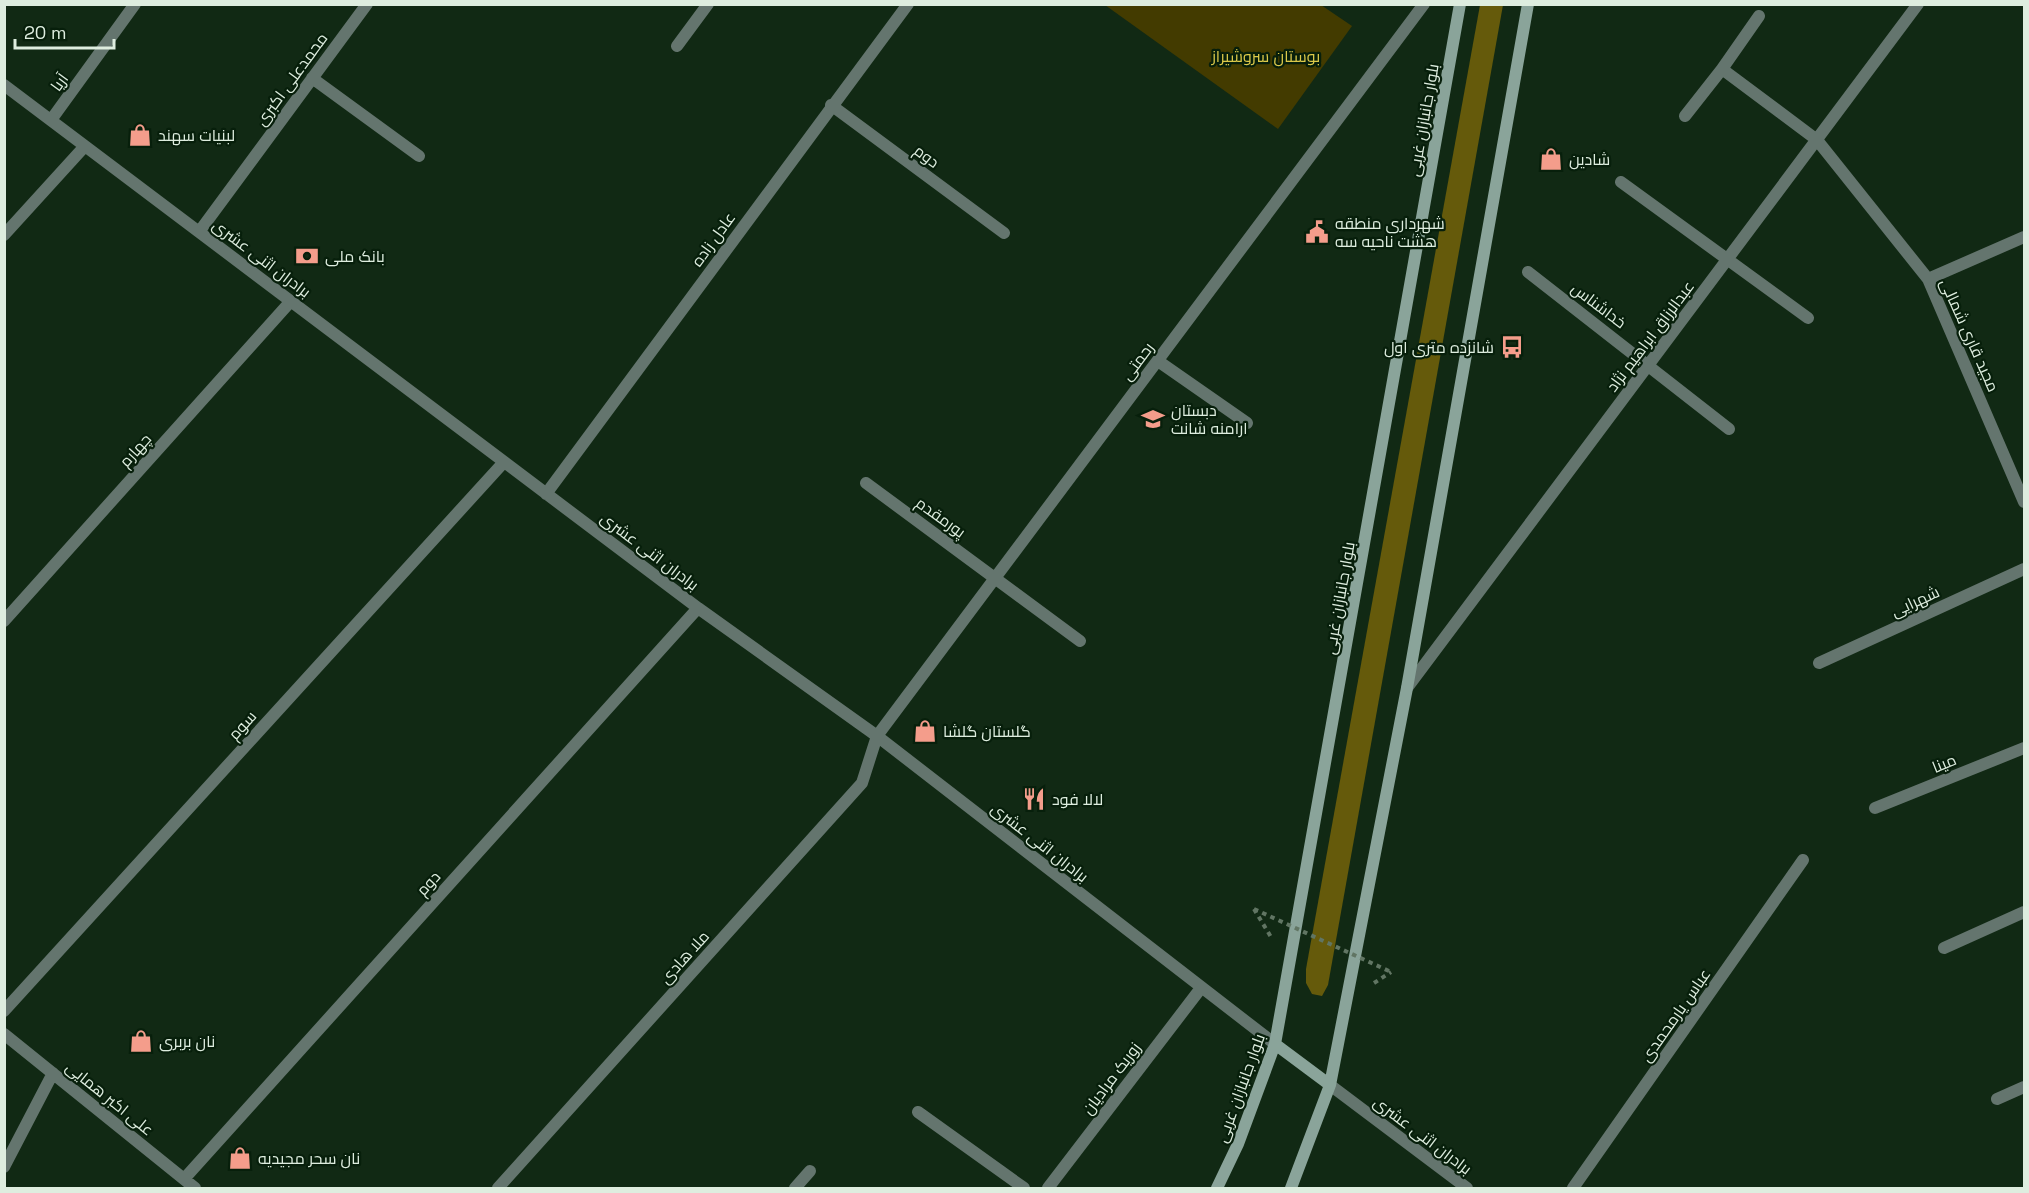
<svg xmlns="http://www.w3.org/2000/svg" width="2029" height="1193" viewBox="0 0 2029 1193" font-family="'Space Grotesk',Cairo,sans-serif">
<rect width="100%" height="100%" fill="#112914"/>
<path fill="#433b00" d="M1105,5H1321L1352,26L1278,129Z"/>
<path fill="#655a0b" d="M1480,5H1503L1328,985L1322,996L1312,994L1306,983V969Z"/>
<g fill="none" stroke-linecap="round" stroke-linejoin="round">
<path stroke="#617563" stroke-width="4" stroke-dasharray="4.5 4.5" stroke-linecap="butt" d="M1254,909L1271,937
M1374,983L1391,972"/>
<path stroke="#64756e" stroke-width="12" d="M677,46L708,4
M1722,69L1759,16
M312,78L419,156
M4,85L698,608L877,736L1275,1044
M831,105L1004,233
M1685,116L1722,69L1817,140L1928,279L2024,502
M51,120L135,4
M1621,182L1808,318
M199,232L367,4
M4,235L85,146
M1528,272L1729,429
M1928,279L2024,237
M1158,361L1247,423
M866,483L1080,641
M546,494L908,4
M4,621L291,301
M1819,663L2024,569
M1407,688L1918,4
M1875,808L2024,748
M1944,948L2024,912
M4,1011L504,462
M4,1034L195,1188
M1330,1085L1467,1188
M1997,1099L2024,1087
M918,1112L1024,1188
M4,1167L53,1073
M184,1179L698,608
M498,1188L862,783L877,736L1424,4
M795,1188L810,1171
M1048,1188L1201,988
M1573,1188L1803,860"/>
<path stroke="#8aa49a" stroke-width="12" d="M1275,1044L1330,1085
M1217,1188L1238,1144L1275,1044L1460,4
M1291,1188L1330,1085L1407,688L1528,4"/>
<path stroke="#617563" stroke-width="4" stroke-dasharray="4.5 4.5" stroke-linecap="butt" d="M1254,909L1391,972"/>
</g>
<defs>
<g id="shop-bare" transform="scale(1.8)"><path d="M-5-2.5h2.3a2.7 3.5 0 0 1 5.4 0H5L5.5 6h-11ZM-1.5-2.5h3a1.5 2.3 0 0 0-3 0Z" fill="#f49d8b" stroke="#071f0b" stroke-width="2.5" paint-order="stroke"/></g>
<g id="civic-bare" transform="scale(1.8)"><path d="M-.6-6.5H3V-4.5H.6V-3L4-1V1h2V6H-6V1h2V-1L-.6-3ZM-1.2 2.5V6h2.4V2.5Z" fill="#f49d8b" stroke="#071f0b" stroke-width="2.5" paint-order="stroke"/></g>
<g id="bank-bare" transform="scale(1.8)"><path d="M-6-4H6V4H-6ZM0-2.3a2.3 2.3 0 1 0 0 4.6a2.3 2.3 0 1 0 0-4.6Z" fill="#f49d8b" stroke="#071f0b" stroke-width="2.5" paint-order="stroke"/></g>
<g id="bus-bare" transform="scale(1.8)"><path d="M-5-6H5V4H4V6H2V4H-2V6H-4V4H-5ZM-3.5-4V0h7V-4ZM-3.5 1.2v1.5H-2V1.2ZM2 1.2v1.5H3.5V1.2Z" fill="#f49d8b" stroke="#071f0b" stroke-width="2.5" paint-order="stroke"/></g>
<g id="school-bare" transform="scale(1.8)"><path d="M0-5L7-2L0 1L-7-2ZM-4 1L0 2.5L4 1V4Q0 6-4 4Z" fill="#f49d8b" stroke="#071f0b" stroke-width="2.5" paint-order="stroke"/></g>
<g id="restaurant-bare" transform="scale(1.8)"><path d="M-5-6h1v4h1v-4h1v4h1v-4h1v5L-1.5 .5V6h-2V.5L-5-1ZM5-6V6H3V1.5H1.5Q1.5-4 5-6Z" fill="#f49d8b" stroke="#071f0b" stroke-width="2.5" paint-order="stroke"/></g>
</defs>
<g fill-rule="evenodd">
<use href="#shop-bare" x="140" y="135"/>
<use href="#shop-bare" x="1551" y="159"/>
<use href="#civic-bare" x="1317" y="232"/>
<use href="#bank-bare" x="307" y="256"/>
<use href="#bus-bare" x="1512" y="347"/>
<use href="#school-bare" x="1153" y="419"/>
<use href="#shop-bare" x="925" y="731"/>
<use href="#restaurant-bare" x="1034" y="799"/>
<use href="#shop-bare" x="141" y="1041"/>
<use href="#shop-bare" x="240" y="1158"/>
</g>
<g text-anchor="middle" stroke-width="4.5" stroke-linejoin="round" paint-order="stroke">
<g font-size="16" fill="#dcc94a" stroke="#071f0b">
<text x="1266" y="62">بوستان سروشیراز</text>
</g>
<g font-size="16" fill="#deeddf" stroke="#071f0b">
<text transform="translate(291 79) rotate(-54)" y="6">محمدعلی اکبری</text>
<text transform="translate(59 82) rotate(-54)" y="6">آریا</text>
<text transform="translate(1423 120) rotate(-80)" y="6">بلوار جانبازان غربی</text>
<text transform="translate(927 156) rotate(37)" y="6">دوم</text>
<text transform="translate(713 239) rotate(-54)" y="6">عادل زاده</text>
<text transform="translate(262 258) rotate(37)" y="6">برادران اثنی عشری</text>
<text transform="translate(1599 305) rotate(37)" y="6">خداشناس</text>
<text transform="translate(1970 335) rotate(66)" y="6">مجید قاری شمالی</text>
<text transform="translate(1650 336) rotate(-53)" y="6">عبدالرزاق ابراهیم نژاد</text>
<text transform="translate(1137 361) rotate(-53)" y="6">رحمتی</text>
<text transform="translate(135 450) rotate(-48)" y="6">چهارم</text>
<text transform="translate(941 517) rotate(36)" y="6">پورمقدم</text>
<text transform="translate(650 551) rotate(37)" y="6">برادران اثنی عشری</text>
<text transform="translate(1339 598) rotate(-80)" y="6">بلوار جانبازان غربی</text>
<text transform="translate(1915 601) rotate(-25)" y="6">شهرایی</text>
<text transform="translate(242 725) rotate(-48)" y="6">سوم</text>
<text transform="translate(1944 763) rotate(-22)" y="6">مینا</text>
<text transform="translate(1040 842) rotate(38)" y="6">برادران اثنی عشری</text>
<text transform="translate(428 883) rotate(-48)" y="6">دوم</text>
<text transform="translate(684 957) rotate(-48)" y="6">ملا هادی</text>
<text transform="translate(1675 1015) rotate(-55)" y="6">عباس یارمحمدی</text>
<text transform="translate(1111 1078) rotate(-53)" y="6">زوریک مرادیان</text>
<text transform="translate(1240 1088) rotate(-70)" y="6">بلوار جانبازان غربی</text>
<text transform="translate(110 1098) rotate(39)" y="6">علی اکبر همایی</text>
<text transform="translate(1423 1135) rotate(37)" y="6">برادران اثنی عشری</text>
</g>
<g font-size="16" fill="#deeddf" stroke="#071f0b" text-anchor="start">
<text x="158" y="141">لبنیات سهند</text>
<text x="1569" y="165">شادین</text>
<text x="1335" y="229">شهرداری منطقه<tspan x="1335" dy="18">هشت ناحیه سه</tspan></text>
<text x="325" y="262">بانک ملی</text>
<text x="1494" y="353" text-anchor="end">شانزده متری اول</text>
<text x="1171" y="416">دبستان<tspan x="1171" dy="18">ارامنه شانت</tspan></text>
<text x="943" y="737">گلستان گلشا</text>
<text x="1052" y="805">لالا فود</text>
<text x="159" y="1047">نان بربرى</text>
<text x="258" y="1164">نان سحر مجیدیه</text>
</g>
</g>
<rect width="2029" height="1193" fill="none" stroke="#deeddf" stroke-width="12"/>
<path d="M15 39v9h99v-9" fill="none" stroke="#deeddf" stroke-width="3"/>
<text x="24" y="39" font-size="18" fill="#deeddf" stroke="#071f0b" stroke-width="4.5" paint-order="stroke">20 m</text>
</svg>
